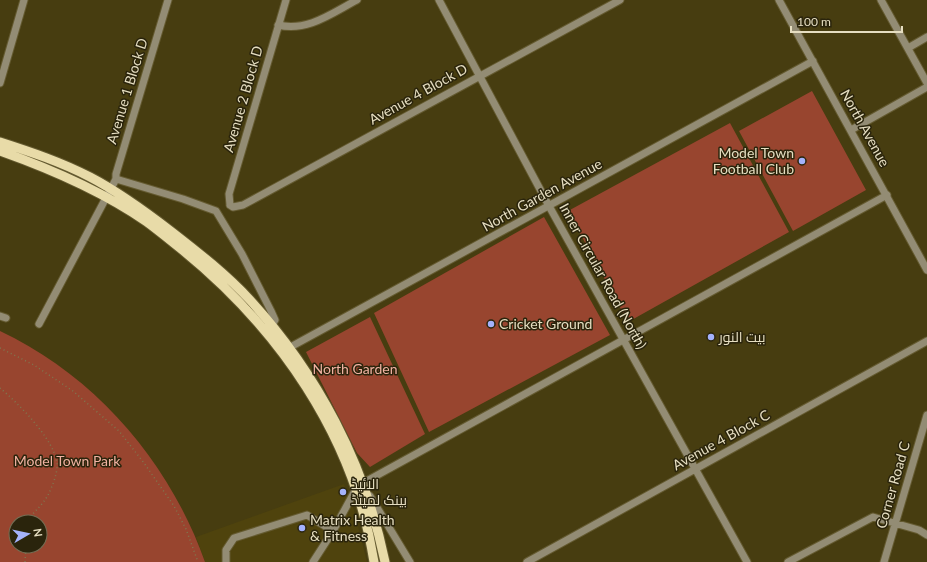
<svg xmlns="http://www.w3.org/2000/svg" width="927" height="562" viewBox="0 0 927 562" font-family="Lato,Cairo,sans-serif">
<rect width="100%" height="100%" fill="#473d10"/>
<path fill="#4f430d" d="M344,484L354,510L367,562H205L196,537Z"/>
<path fill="#98452f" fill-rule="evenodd" d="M812,91L866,190L793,231L739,131Z
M730,123L789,232L628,322L568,211Z
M544,217L610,335L429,432L374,313Z
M370,317L425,434L370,467L357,453L306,352Z
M0,331C96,376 170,463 205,562H0ZM16,522H40V546H16Z"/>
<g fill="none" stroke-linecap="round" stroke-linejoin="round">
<g stroke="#645a30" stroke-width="9">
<path id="minor" d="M439,0L549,206L747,562
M779,0L927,270
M881,0L927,83
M278,25C308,32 332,13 357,0
M908,48L927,37
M0,83L24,0
M851,130L927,87
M116,179L183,199L216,211L242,254L271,311L275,320L272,325
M230,205L233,207L243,205L620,0
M230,205L229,194L286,0
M0,316L6,318
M39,324L116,179V174L168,0
M285,350L813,61
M370,496L410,562
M226,562V550L234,538L307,515L333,531
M313,562L333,531L356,489L363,483L887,195
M527,562L927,341
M788,562L873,517L919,530L927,535
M884,562L927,415"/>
</g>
<g stroke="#645a30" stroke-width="11">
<path id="major" d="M0,142C31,152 61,162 90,177C119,192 146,212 172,232C199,253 227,275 250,300C317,373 365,464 385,562
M0,151C51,169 102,191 147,222C158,230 169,239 180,248C278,327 354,435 374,562"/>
</g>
<path stroke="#80764f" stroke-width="1.5" stroke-dasharray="1 3" stroke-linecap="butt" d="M0,348L34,365L73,391L119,431L144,463L174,506L186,529L198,562
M0,388C18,403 54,439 57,463C58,473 52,487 48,495C42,506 33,512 27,522
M25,562L26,546"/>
<use href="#minor" stroke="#938c74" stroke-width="7"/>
<use href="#major" stroke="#e8dba8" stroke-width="9"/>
</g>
<g fill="#a4b2fc" stroke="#2a240c" stroke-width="1.5">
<circle cx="802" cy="161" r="4"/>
<circle cx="491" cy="324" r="4"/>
<circle cx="711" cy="337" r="4"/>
<circle cx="343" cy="492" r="4"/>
<circle cx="302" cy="528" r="4"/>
</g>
<g text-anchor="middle" stroke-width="3" stroke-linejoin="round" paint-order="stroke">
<g font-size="14" fill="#e6dec1" stroke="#2a240c">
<text transform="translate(127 91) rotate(-73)" y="5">Avenue 1 Block D</text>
<text transform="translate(418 94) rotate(-29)" y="5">Avenue 4 Block D</text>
<text transform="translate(243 99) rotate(-74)" y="5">Avenue 2 Block D</text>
<text transform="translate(865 128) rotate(61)" y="5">North Avenue</text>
<text transform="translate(542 195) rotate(-29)" y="5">North Garden Avenue</text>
<text transform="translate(603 276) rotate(61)" y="5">Inner Circular Road (North)</text>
<text transform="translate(721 440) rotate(-29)" y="5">Avenue 4 Block C</text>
<text transform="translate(893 485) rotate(-74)" y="5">Corner Road C</text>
</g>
<g font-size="14" fill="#e6dec1" stroke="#2a240c" text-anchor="start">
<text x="794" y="158" text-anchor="end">Model Town<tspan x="794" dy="16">Football Club</tspan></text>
<text x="499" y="329">Cricket Ground</text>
<text x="719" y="342">بیت النور</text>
<text x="351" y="489">الائیڈ<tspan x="351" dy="16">بینک لمیٹڈ</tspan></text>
<text x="310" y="525">Matrix Health<tspan x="310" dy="16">&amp; Fitness</tspan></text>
</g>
<g font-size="14" fill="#f0b2a2" stroke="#2a240c">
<text x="355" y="374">North Garden</text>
<text x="67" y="466">Model Town Park</text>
</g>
</g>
<g transform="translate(28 534) rotate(81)"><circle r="19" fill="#2a240c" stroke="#756e54"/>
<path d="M0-3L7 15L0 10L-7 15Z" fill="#a4b2fc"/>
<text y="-6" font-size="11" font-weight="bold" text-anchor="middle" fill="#e6dec1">N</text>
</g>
<path d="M791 26v6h111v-6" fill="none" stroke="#e6dec1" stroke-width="2"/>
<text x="797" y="26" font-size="12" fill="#e6dec1" stroke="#2a240c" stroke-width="3" paint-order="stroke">100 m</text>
</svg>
